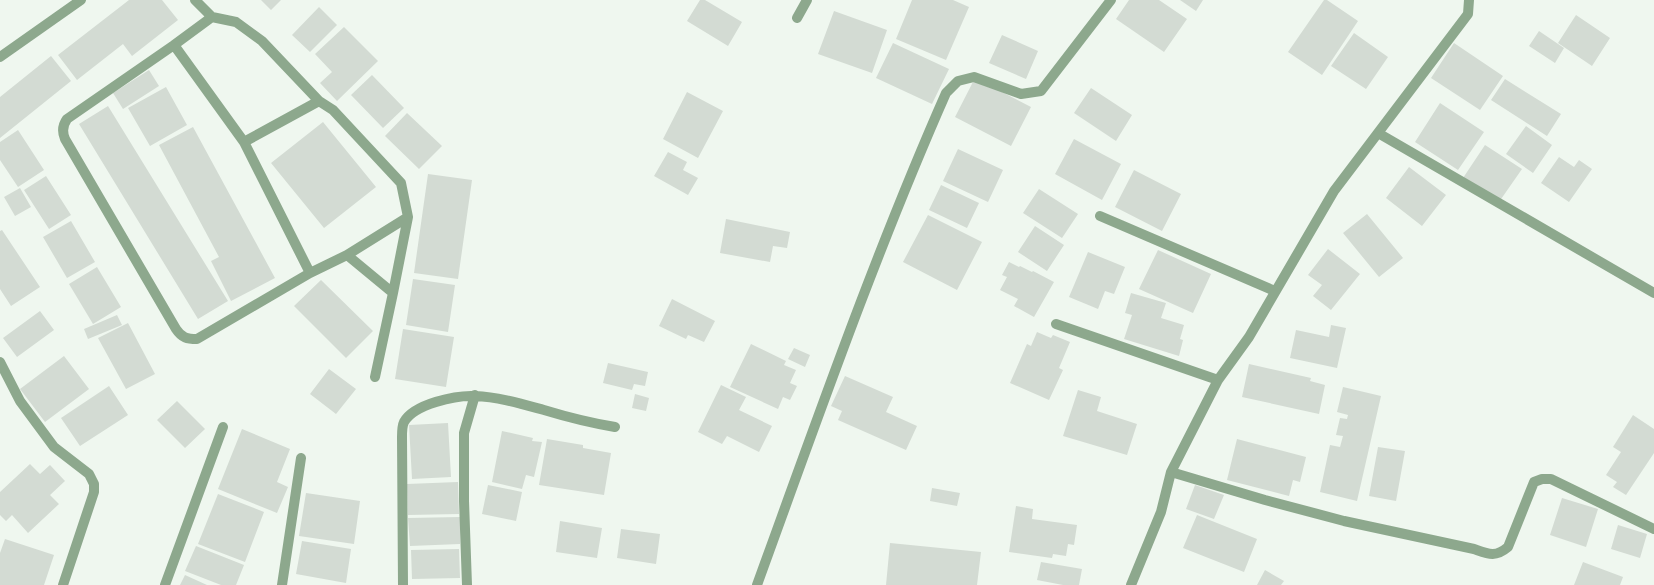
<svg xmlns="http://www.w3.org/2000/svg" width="1654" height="585" viewBox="0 0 1654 585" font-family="Signika,sans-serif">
<rect width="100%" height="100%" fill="#eff7ef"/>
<path fill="#d3dbd3" d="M129,0H162L178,20L132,56L123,44L77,80L58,55Z
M261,0H281L271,10Z
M700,0H705L742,22L728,46L687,21Z
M912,0H953L969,7L946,60L896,39Z
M1129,0H1159L1187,19L1164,52L1116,19Z
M1180,0H1203L1196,11Z
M1324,0H1327L1358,21L1322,75L1288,52Z
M319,7L337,25L310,52L292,35Z
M834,11L887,30L872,73L818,54Z
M1576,15L1610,38L1592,66L1558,43Z
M344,27L378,61L337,101L320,83L332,72L315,54Z
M1539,31L1564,48L1555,63L1529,46Z
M1354,33L1388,57L1366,89L1331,66Z
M1002,35L1038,51L1026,79L989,63Z
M893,43L949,69L932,104L876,78Z
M1454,43L1503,76L1480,110L1431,78Z
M51,56L71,81L0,138V97Z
M149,70L159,86L123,109L113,93Z
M372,75L404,108L383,128L351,95Z
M975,78L1031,107L1011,146L955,117Z
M1505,79L1561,114L1547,136L1491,100Z
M166,87L187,125L150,146L128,108Z
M1091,88L1132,115L1116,141L1074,113Z
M687,92L723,111L698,158L663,139Z
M1440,103L1484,132L1458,170L1415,142Z
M108,106L228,301L198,319L79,124Z
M407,113L442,146L419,169L385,136Z
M323,122L376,187L324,228L271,163Z
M1526,126L1552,145L1533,173L1506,154Z
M193,127L275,278L231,301L211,261L219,257L159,145Z
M18,130L44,170L18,187L0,160V142Z
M1074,139L1121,164L1102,200L1055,174Z
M1485,145L1522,169L1499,202L1463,178Z
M958,149L1003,170L988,202L943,181Z
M668,152L687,162L683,170L698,178L688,195L654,176Z
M1559,157L1574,167L1579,160L1592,169L1569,202L1541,183Z
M1409,167L1446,195L1422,226L1386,198Z
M1134,170L1181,194L1162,231L1115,207Z
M428,174L472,180L458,279L414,273Z
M46,176L71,215L49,229L24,190Z
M941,185L979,203L967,228L929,210Z
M20,188L31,207L15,216L4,197Z
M1039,189L1078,214L1062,238L1023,213Z
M1367,214L1403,258L1379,277L1343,233Z
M928,215L982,242L957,290L903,262Z
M726,219L790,232L787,248L773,246L770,262L720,253Z
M71,221L95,262L67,278L43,237Z
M1035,226L1064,245L1047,271L1018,252Z
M2,230L40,287L11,306L0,289V231Z
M1328,249L1360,274L1331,310L1313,296L1322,285L1308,275Z
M1158,250L1211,274L1193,313L1139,289Z
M1088,252L1125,267L1114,294L1105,291L1098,309L1069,297Z
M1009,262L1019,267L1020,266L1032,272L1033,271L1054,282L1034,317L1014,306L1018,299L1000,290L1007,277L1002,275Z
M97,267L121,307L93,324L69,284Z
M413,279L455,285L448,332L406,325Z
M321,280L373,331L346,358L294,306Z
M1131,293L1166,303L1161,318L1184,325L1180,339L1183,340L1179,356L1124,339L1132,315L1125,313Z
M672,299L715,321L704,342L688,335L686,339L659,326Z
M40,311L54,330L17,357L3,338Z
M117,315L122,325L88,339L84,329Z
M128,323L155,374L126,389L98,338Z
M1331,325L1346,328L1337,368L1290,358L1296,330L1329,337Z
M403,329L454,337L446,387L395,379Z
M1037,332L1051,338L1053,335L1070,342L1059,368L1063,370L1049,400L1010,383L1027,344L1031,346Z
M751,344L786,361L784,365L796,370L790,383L797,386L790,400L783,397L778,409L730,387Z
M794,348L810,355L805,367L788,359Z
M64,356L89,389L45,422L20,389Z
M608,363L648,372L645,386L634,384L632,390L603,383Z
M1249,364L1311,378L1310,381L1325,385L1319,414L1242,397Z
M329,369L356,389L336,414L310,394Z
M845,376L893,397L886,412L917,426L906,450L838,420L842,411L831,406Z
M721,385L746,397L739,410L772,426L759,452L727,436L722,444L698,432Z
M109,386L128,415L80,446L61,418Z
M1343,387L1381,396L1357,501L1320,492L1330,445L1340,447L1343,436L1336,435L1340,418L1347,419L1348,415L1337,412Z
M1078,390L1101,397L1097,411L1137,424L1127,455L1063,436Z
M635,394L649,398L646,411L632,408Z
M177,401L205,429L185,448L157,420Z
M1633,415L1654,429V453L1626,495L1613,487L1617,482L1606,475L1621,452L1613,447Z
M448,423L451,477L412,479L409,425Z
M242,429L290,449L277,482L288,487L277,513L218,489Z
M502,431L533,438L532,441L542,442L534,477L526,475L522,489L492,482Z
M547,439L583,445V448L611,453L604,495L539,485Z
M1237,439L1306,457L1300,482L1293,480L1289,496L1227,480Z
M1378,447L1405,451L1396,501L1369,496Z
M30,464L40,474L50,465L65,481L50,495L59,504L28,533L12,515L6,521L0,515V492Z
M458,482L459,514L408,515L407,484Z
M488,485L522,492L516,521L482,514Z
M1195,485L1224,495L1214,519L1186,509Z
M932,488L960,493L957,506L930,501Z
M306,493L360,501L354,544L299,536Z
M218,494L264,512L245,562L198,544Z
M1562,498L1598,509L1586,547L1550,535Z
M1016,506L1033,509L1032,519L1077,525L1074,545L1068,544L1066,556L1053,554L1052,558L1009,552Z
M1197,515L1257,539L1244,572L1183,548Z
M460,517V544L410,546L408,518Z
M560,521L602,528L597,558L556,552Z
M1618,525L1647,534L1640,558L1611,549Z
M621,529L660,534L656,564L617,558Z
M5,539L54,555L44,585H0V553Z
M302,541L351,549L346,583L296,574Z
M890,543L981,552L977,585H886Z
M196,546L244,565L236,585H221L185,571Z
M459,549L460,578L412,579L411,550Z
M1041,562L1082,569L1079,585H1063L1037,580Z
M1583,562L1623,577L1620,585H1574Z
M1265,570L1284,581L1281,585H1257Z
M185,575L207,585H180Z"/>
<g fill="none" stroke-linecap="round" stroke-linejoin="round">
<path stroke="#8da88d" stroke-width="10" d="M195,0L212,17L236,22L262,41L319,101L333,110L401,183L408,217L393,293L375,377
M212,17L174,45L67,119C62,126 62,132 65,139L176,329C182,338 187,339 197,339L310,273L347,255L393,293
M797,18L807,0
M174,45L244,142L310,273
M0,57L81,0
M1378,133L1654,293
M244,142L319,101
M1100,216L1275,291
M347,255L408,217
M1056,324L1218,380
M0,362L20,401L54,447L89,474L94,484V492L63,585
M1171,472L1265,500L1344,521L1474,549C1488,554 1495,558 1508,547L1534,482L1542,479H1551L1654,529
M165,585L223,427
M282,585L301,458
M403,585L402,437C402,433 402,426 404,422C414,404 456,395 475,396C499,397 522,404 544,410C567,417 591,423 615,427
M467,585L464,501V433L475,395
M757,585C817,420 875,254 946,93L958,81L974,77L1021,94L1041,91L1111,0
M1131,585L1161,512L1171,472L1218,380L1249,337L1334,191L1468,14L1469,0"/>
</g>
</svg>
